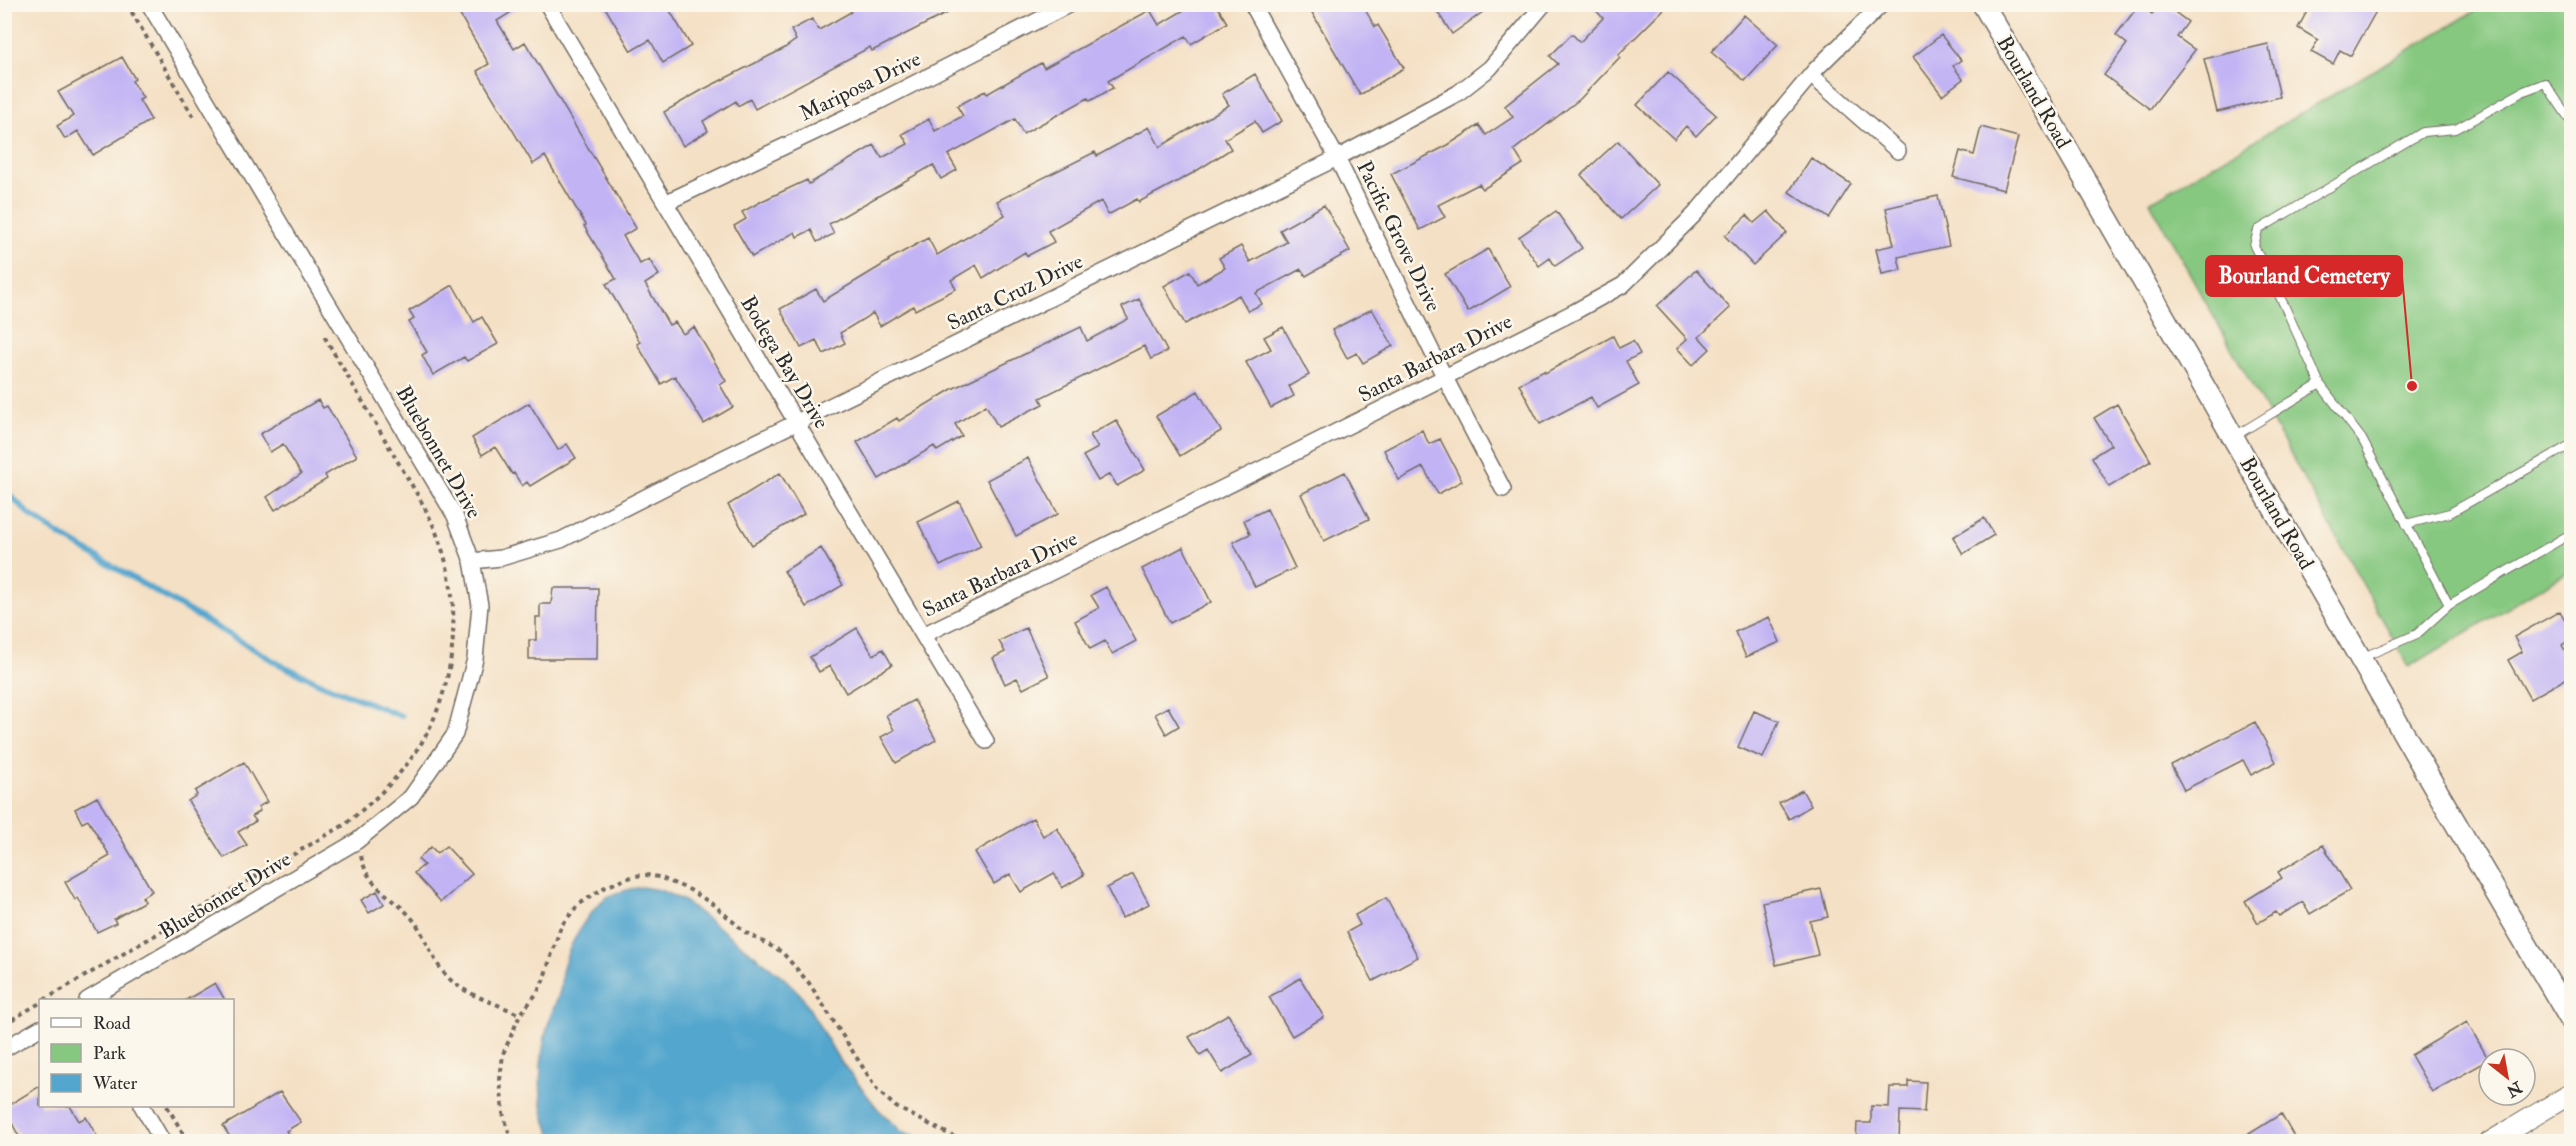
<svg xmlns="http://www.w3.org/2000/svg" width="2576" height="1146" viewBox="0 0 2576 1146" font-family="'IM FELL Double Pica',serif">
<rect width="100%" height="100%" fill="#fbf7ec"/>
<filter id="ink" filterUnits="userSpaceOnUse"><feTurbulence type="fractalNoise" baseFrequency=".0167" numOctaves="2"/><feDisplacementMap in="SourceGraphic" scale="12" xChannelSelector="R" yChannelSelector="G"/><feConvolveMatrix kernelMatrix="1 2 1 2 8 2 1 2 1" color-interpolation-filters="sRGB"/></filter>
<filter id="wash" filterUnits="userSpaceOnUse"><feTurbulence type="fractalNoise" baseFrequency=".008" numOctaves="4" result="noise"/><feDisplacementMap in="SourceGraphic" scale="24" xChannelSelector="R" yChannelSelector="G"/><feGaussianBlur stdDeviation="1.35" result="paint"/><feColorMatrix in="noise" values="0 0 0 0 0 0 0 0 0 0 0 0 0 0 0 0 0 1.4 0 .05"/><feComposite in="paint" operator="in"/></filter>
<g filter="url(#wash)">
<rect width="100%" height="100%" fill="#f4e0c4"/>
<path fill="#86c880" stroke="#587a56" stroke-width="1.5" d="M2485,5H2571V570L2409,667L2150,202Z"/>
<path fill="#53a6ce" stroke="#3f687c" stroke-width="1.5" d="M641,887L660,890L684,901L783,977L802,996L838,1058L878,1109L901,1131L929,1141H555C534,1108 539,1057 549,1021C552,1011 557,1001 560,991C562,985 561,978 562,972C567,949 582,921 599,904C609,893 626,890 641,887Z"/>
<g fill="none" stroke-linecap="round" stroke-linejoin="round">
<path stroke="#53a6ce" stroke-width="6" d="M4,489L30,515L63,537L279,664L320,683L401,716"/>
</g>
<g id="blocks">
<path fill="#c2b4f4" d="M470,4H524L497,21L514,49L525,42L636,228L623,236L640,264L649,259L659,275L645,284L669,325L675,322L683,334L694,327L726,381L720,385L733,407L704,424L675,376L661,384L637,344L640,342L606,284L616,279L584,226L586,225L545,156L533,164L477,71L489,64L458,12Z
M603,4H666L691,46L663,63L650,40L631,51Z
M847,4H965L872,51L870,47L755,109L750,99L738,106L736,101L703,121L708,131L683,146L664,112L704,89L783,49L796,40L791,30L812,19L819,30L851,12Z
M1194,4H1216L1227,23L1191,44L1186,36L1108,81L1113,88L1090,101L1088,98L1023,134L1015,119L948,155L957,170L941,179L933,165L829,224L834,234L817,242L811,230L797,237L795,232L752,257L734,226L746,219L742,212L764,200L807,180L809,184L874,145L882,158L908,144L902,134L929,119L935,131L963,116L957,106L985,91L987,94L1041,63L1044,68L1150,10L1159,25Z
M1307,4H1362L1375,27L1378,25L1404,68L1360,95Z
M1432,4H1494L1452,34Z
M1590,4H1669L1618,55L1620,57L1580,99L1514,150L1523,164L1483,189L1479,184L1438,205L1445,217L1420,230L1391,174L1448,145L1479,125L1486,135L1513,117L1505,106L1558,64L1550,56L1572,34L1580,42L1603,18Z
M2160,4H2164L2188,22L2177,37L2195,50L2150,109L2104,75L2127,44L2116,35L2139,5L2152,14Z
M2311,4H2380L2351,56L2340,50L2333,64L2311,52L2318,40L2298,28Z
M1744,15L1778,45L1745,81L1711,52Z
M1941,35L1961,60L1953,66L1963,79L1942,95L1913,57Z
M2268,44L2280,97L2217,112L2204,59Z
M122,57L135,79L132,81L143,98L139,100L151,120L93,155L78,131L65,139L57,126L73,116L58,92Z
M1668,72L1716,115L1696,136L1686,126L1674,139L1637,105Z
M1255,74L1282,121L1262,133L1255,121L1225,139L1231,149L1193,173L1139,202L1137,199L1108,215L1101,201L1048,231L1054,242L1027,256L1025,252L983,278L976,265L951,280L956,289L915,310L913,306L880,326L873,313L840,333L845,343L824,354L816,340L801,348L780,309L816,289L823,301L889,261L888,260L928,238L937,255L1005,215L997,201L1095,152L1097,156L1149,127L1160,147L1229,105L1222,94Z
M1981,127L2018,137L2004,190L1953,177L1960,151L1974,155Z
M1618,141L1658,185L1621,219L1581,175Z
M1811,158L1851,184L1829,218L1789,192Z
M1938,196L1949,246L1898,257L1901,270L1882,274L1876,249L1894,245L1886,208Z
M1324,205L1350,251L1306,276L1301,269L1256,293L1262,304L1248,311L1239,295L1185,324L1164,286L1190,271L1197,284L1225,268L1219,258L1241,246L1250,262L1287,242L1280,230Z
M1556,211L1582,248L1555,266L1550,258L1539,266L1519,237Z
M1768,211L1787,233L1753,265L1725,236L1747,215L1754,223Z
M1488,249L1510,287L1468,312L1445,274Z
M1696,270L1730,308L1699,337L1710,349L1693,365L1677,348L1687,339L1657,306Z
M453,285L474,322L482,317L498,344L467,361L464,357L433,375L422,355L427,352L409,322L414,319L409,311Z
M1139,299L1167,351L1151,359L1144,346L1040,398L1043,404L998,427L986,405L955,424L962,436L937,451L934,446L879,479L857,442L897,418L899,421L952,389L1081,327L1087,341L1128,319L1122,307Z
M1372,309L1393,346L1363,363L1357,353L1347,358L1332,330Z
M1283,327L1309,375L1289,386L1294,396L1271,408L1246,362L1271,349L1264,337Z
M1613,336L1619,348L1633,341L1640,354L1626,361L1639,385L1597,408L1591,397L1540,424L1519,384L1544,371L1545,373Z
M1198,391L1221,431L1180,456L1156,416Z
M318,400L323,408L327,406L357,456L325,475L327,479L275,510L267,497L301,474L283,444L270,452L260,434Z
M529,403L558,450L567,444L576,458L530,486L527,482L522,486L514,473L512,474L495,447L482,455L472,438Z
M2117,404L2151,461L2109,487L2092,457L2111,445L2094,418Z
M1116,420L1145,470L1117,486L1110,474L1098,481L1083,456L1098,448L1090,435Z
M1422,430L1429,444L1440,439L1462,481L1438,494L1423,467L1399,480L1384,450Z
M1028,458L1058,514L1016,536L987,480Z
M1345,472L1369,519L1324,541L1301,494Z
M780,473L804,514L752,545L728,505Z
M959,501L981,546L940,566L918,522Z
M1267,509L1295,568L1255,587L1233,542L1250,534L1244,520Z
M1984,518L1994,535L1963,554L1953,537Z
M1183,547L1211,602L1170,623L1142,569Z
M821,548L843,585L806,607L784,571Z
M1106,587L1136,641L1112,654L1105,641L1090,649L1075,621L1099,608L1091,595Z
M553,588H598L597,659H529V640H536V617H540V604H551Z
M2560,611L2571,631V639L2562,645L2571,661V676L2530,699L2508,660L2522,652L2514,637Z
M1769,617L1780,642L1746,657L1735,632Z
M857,628L873,655L883,649L892,665L846,693L830,666L819,672L810,657Z
M1026,628L1049,676L1023,689L1017,678L1005,684L993,658L1005,652L999,641Z
M914,700L936,740L896,763L881,737L894,730L886,715Z
M1168,707L1179,726L1166,734L1155,714Z
M1754,711L1779,721L1763,758L1738,747Z
M2255,722L2276,762L2251,775L2243,760L2184,790L2171,765Z
M244,762L267,802L258,807L260,811L252,816L256,821L238,832L247,845L224,858L188,801L197,795L195,791Z
M1802,790L1811,806L1789,819L1779,803Z
M97,797L152,891L142,897L145,901L114,919L116,923L97,932L78,898L75,900L65,882L110,856L88,820L82,823L75,809Z
M1033,818L1043,836L1057,828L1084,875L1062,888L1054,873L1021,892L1010,874L994,884L975,852Z
M2323,845L2350,890L2310,914L2303,902L2279,916L2276,912L2258,923L2245,901L2282,878L2278,872Z
M446,846L472,874L441,902L414,873L424,865L418,859L431,847L437,853Z
M1133,874L1149,904L1122,918L1107,888Z
M1821,889L1828,917L1810,921L1818,955L1776,965L1762,902Z
M377,891L384,904L369,913L361,900Z
M1386,898L1418,957L1373,981L1347,932L1360,925L1355,915Z
M1300,978L1324,1017L1292,1036L1269,997Z
M215,983L225,1000H186Z
M1228,1014L1252,1055L1222,1073L1208,1050L1200,1055L1189,1037Z
M2467,1022L2489,1060L2432,1092L2411,1055Z
M1908,1081L1926,1082L1924,1112L1900,1111L1899,1142H1856L1857,1123H1871V1106L1889,1107L1890,1087H1908Z
M40,1086V1106H70L79,1121L86,1117L97,1136L88,1142H22L4,1108Z
M280,1092L301,1122L286,1131L293,1142H233L223,1126Z
M2281,1114L2297,1142H2236Z"/>
</g>
</g>
<g filter="url(#ink)">
<use href="#blocks" fill-opacity="0" stroke="#716a61" stroke-width="1.5"/>
<g fill="none" stroke-linecap="round" stroke-linejoin="round">
<g stroke="#716a61" stroke-width="10">
<path id="service" d="M2320,384L2284,305L2254,246L2258,230L2423,132L2456,129L2524,91L2545,83L2572,123
M2235,436L2320,384L2362,439L2449,605L2417,634L2361,658
M2406,524L2450,513L2572,444
M2449,605L2572,533"/>
</g>
<g stroke="#716a61" stroke-width="18">
<path id="minor" d="M547,4L986,741
M1252,4L1337,158L1444,376L1503,489
M1811,75L1898,151
M667,202L880,101L1070,4
M472,561L501,558L561,540L691,474L1337,158L1458,93L1490,68L1544,4
M923,635L1284,458L1574,312L1623,285L1695,214L1815,70L1882,4
M87,1000L357,841L411,797L455,734L475,659L480,605L472,561L455,516L149,4
M4,1049L40,1028
M142,1106L163,1142"/>
</g>
<g stroke="#716a61" stroke-width="22">
<path id="tertiary" d="M2490,1142L2572,1093"/>
</g>
<g stroke="#716a61" stroke-width="24">
<path id="secondary" d="M1983,4C2181,343 2372,684 2572,1022"/>
</g>
<path stroke="#716a61" stroke-width="4" stroke-dasharray="4.5 4.5" stroke-linecap="butt" d="M127,4L194,118
M361,856C368,888 390,894 410,916C428,936 431,964 453,982C472,998 498,1003 520,1015
M44,1000L344,825C365,808 385,791 403,769C453,710 466,618 441,546C431,514 412,486 395,457C372,417 348,377 324,336
M4,1024L40,1003
M167,1106L188,1142
M512,1142L503,1113L500,1080L503,1054L520,1015L537,993L543,981L561,926L578,905L605,887L634,876L646,875L659,877L690,890L714,905L745,932L782,952L809,983L878,1091L896,1107L964,1142"/>
<use href="#service" stroke="#fff" stroke-width="8"/>
<use href="#minor" stroke="#fff" stroke-width="15"/>
<use href="#tertiary" stroke="#fff" stroke-width="20"/>
<use href="#secondary" stroke="#fff" stroke-width="21"/>
</g>
</g>
<g text-anchor="middle" stroke-width="5" stroke-linejoin="round" paint-order="stroke">
<g font-size="21" fill="#2b2b2b" stroke="#fbf7ec">
<text transform="translate(860 86) rotate(-26)" y="7">Mariposa Drive</text>
<text transform="translate(2034 92) rotate(60)" y="7">Bourland Road</text>
<text transform="translate(1399 236) rotate(64)" y="7">Pacific Grove Drive</text>
<text transform="translate(1015 292) rotate(-26)" y="7">Santa Cruz Drive</text>
<text transform="translate(1435 358) rotate(-27)" y="7">Santa Barbara Drive</text>
<text transform="translate(785 362) rotate(59)" y="7">Bodega Bay Drive</text>
<text transform="translate(439 452) rotate(60)" y="7">Bluebonnet Drive</text>
<text transform="translate(2277 513) rotate(60)" y="7">Bourland Road</text>
<text transform="translate(1000 574) rotate(-26)" y="7">Santa Barbara Drive</text>
<text transform="translate(225 895) rotate(-31)" y="7">Bluebonnet Drive</text>
</g>
</g>
<path fill="none" stroke="#d62828" stroke-width="2" d="M2412 386L2402 276"/>
<circle fill="#d62828" stroke="#fbf7ec" stroke-width="2" cx="2412" cy="386" r="6"/>
<rect fill="#d62828" stroke="#d62828" stroke-width="2" x="2206" y="256" width="196" height="40" rx="6"/>
<g font-size="22" text-anchor="middle" font-weight="bold" fill="#fff">
<text x="2304" y="283">Bourland Cemetery</text>
</g>
<rect width="2576" height="1146" fill="none" stroke="#fbf7ec" stroke-width="24"/>
<rect x="39" y="999" width="195" height="108" fill="#fbf7ec" stroke="#a8a59f" stroke-width="1.5"/>
<rect x="51" y="1018" width="30" height="9" fill="#ffffff" stroke="#a8a59f" stroke-width="1.5"/>
<text x="93" y="1029" font-size="18" fill="#2b2b2b">Road</text>
<rect x="51" y="1044" width="30" height="18" fill="#86c880" stroke="#a8a59f" stroke-width="1.5"/>
<text x="93" y="1059" font-size="18" fill="#2b2b2b">Park</text>
<rect x="51" y="1074" width="30" height="18" fill="#53a6ce" stroke="#a8a59f" stroke-width="1.5"/>
<text x="93" y="1089" font-size="18" fill="#2b2b2b">Water</text>
<g transform="translate(2507 1077) rotate(149)"><circle r="28" fill="#fbf7ec" stroke="#a8a59f" stroke-width="1.5"/>
<path d="M0-4.5L10 22L0 15L-10 22Z" fill="#c8321e"/>
<text y="-9" font-size="16" font-weight="bold" text-anchor="middle" fill="#2b2b2b">N</text>
</g>
</svg>
